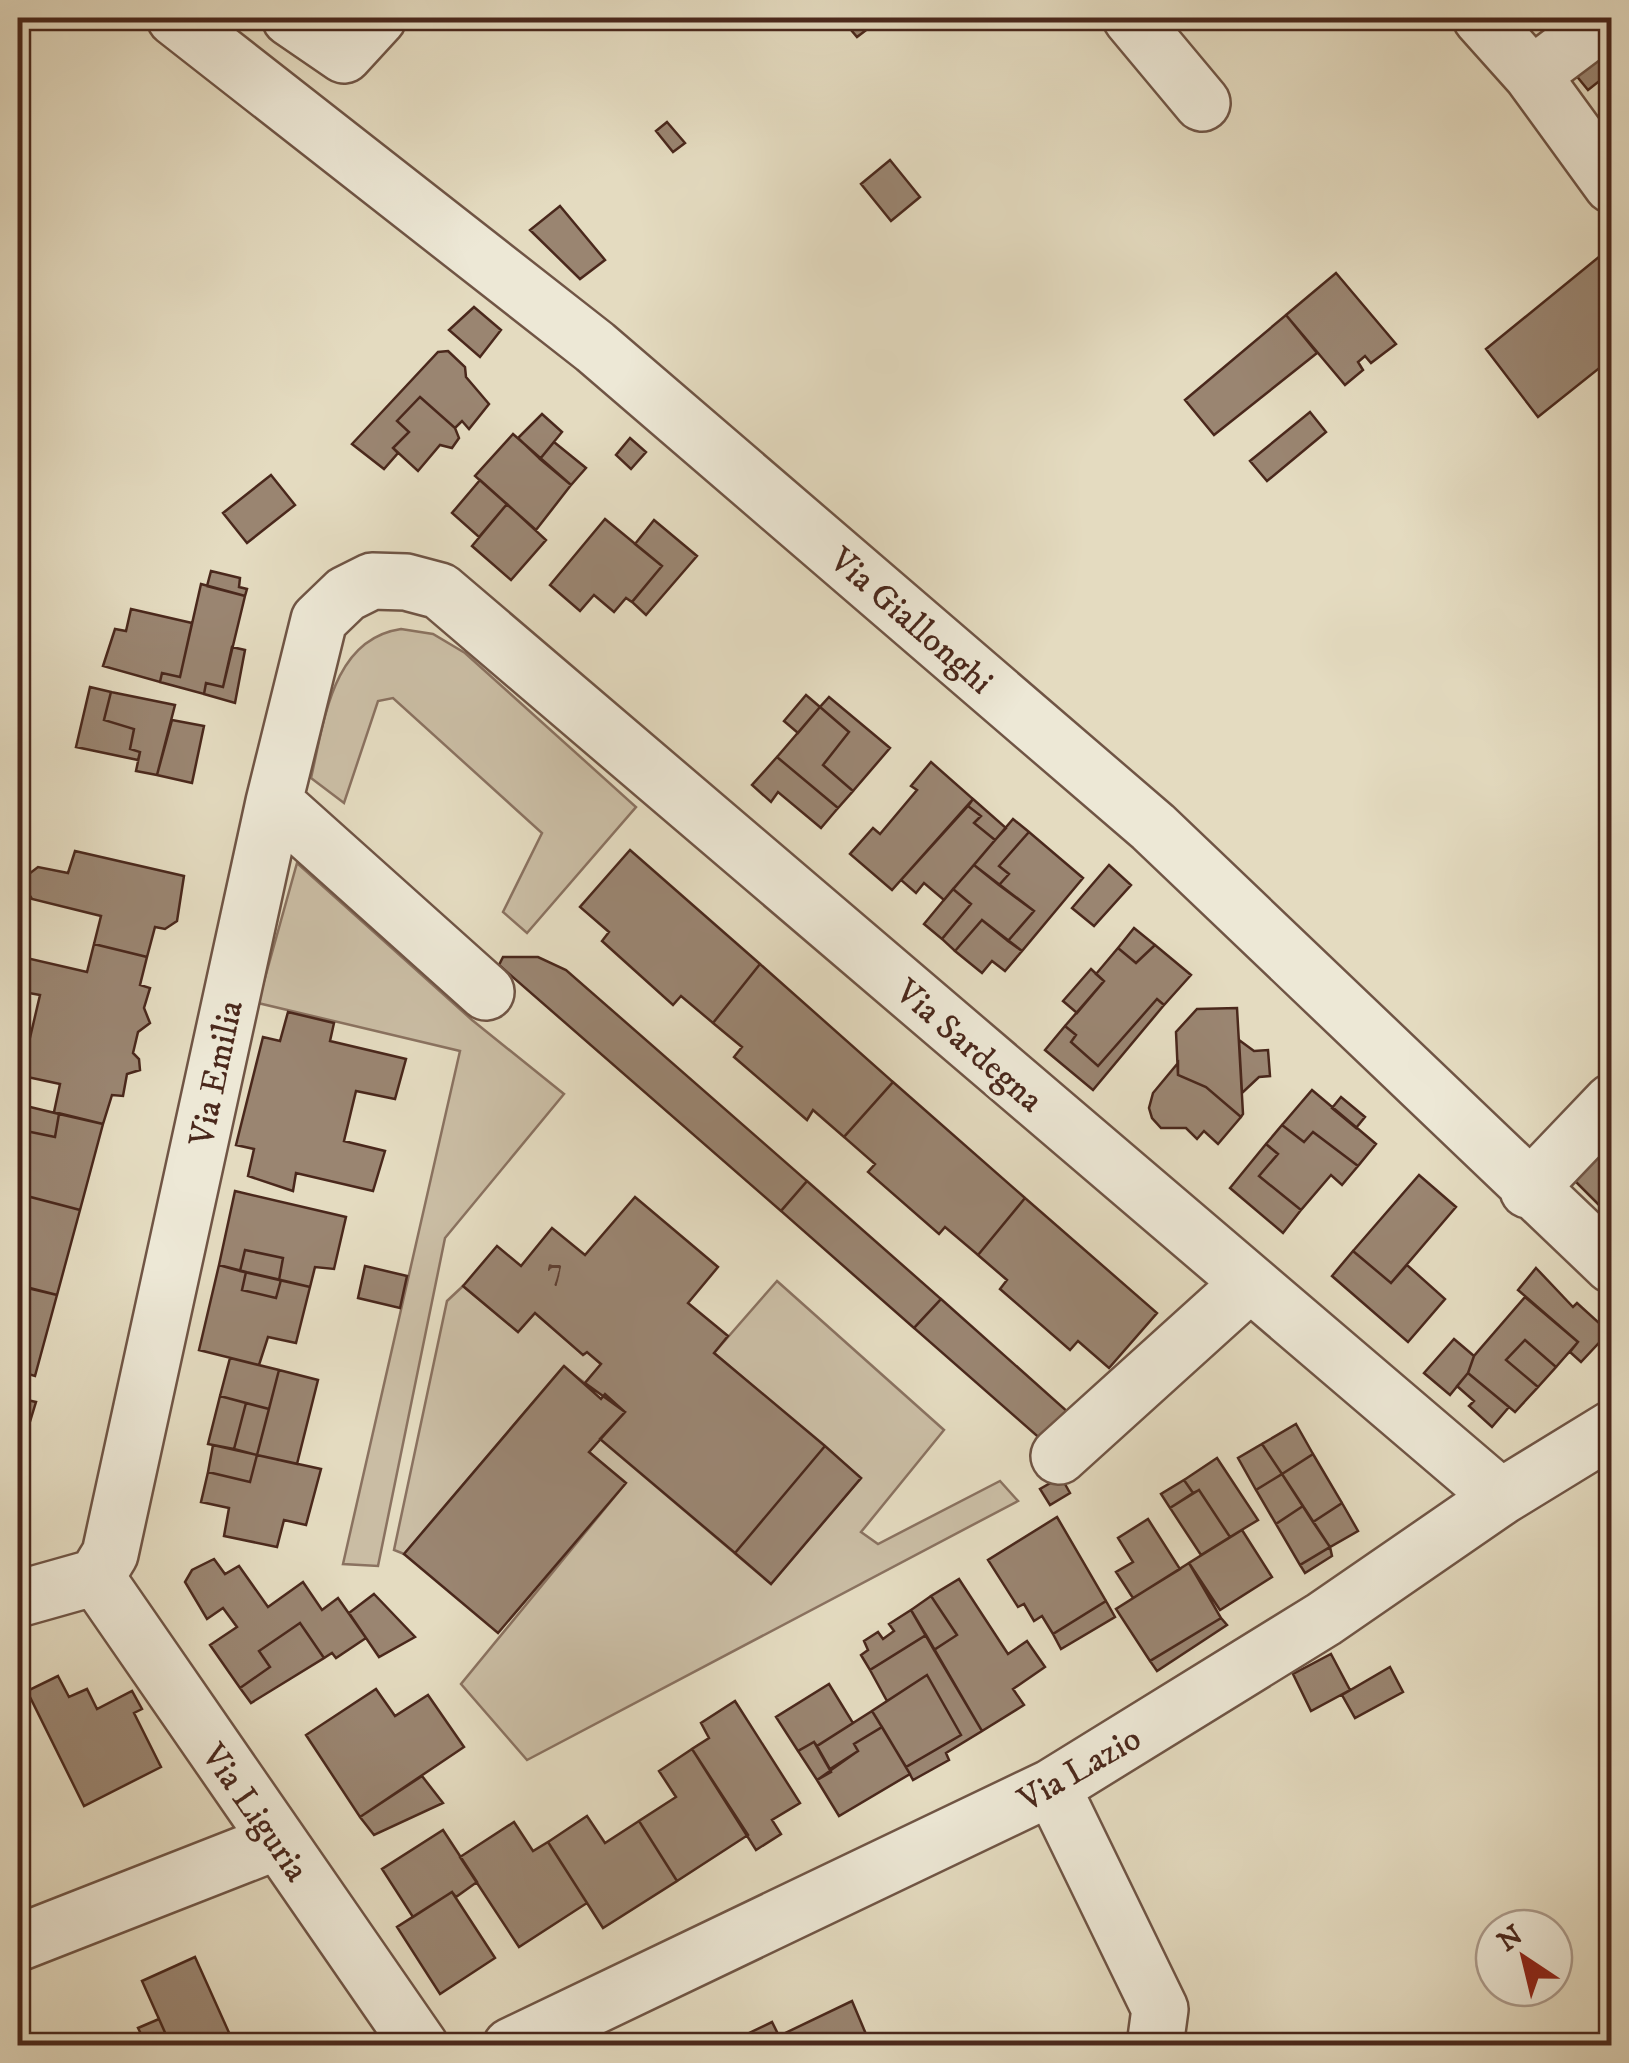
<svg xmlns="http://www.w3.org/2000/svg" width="1629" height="2063" viewBox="0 0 1629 2063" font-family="'IM FELL DW Pica',serif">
<rect width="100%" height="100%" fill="#e4dbc0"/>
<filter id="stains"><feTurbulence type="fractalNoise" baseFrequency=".002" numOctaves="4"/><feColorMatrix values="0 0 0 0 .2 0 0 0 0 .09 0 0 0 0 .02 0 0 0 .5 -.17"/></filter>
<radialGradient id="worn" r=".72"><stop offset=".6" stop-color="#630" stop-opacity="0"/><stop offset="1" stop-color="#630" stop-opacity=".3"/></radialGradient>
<path fill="#cabda4" stroke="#8a7260" stroke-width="2.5" d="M401,629L433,634L465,653L636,807L527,933L503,912L542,833L393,698L378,701L344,803L311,778C324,722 332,639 401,629Z
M297,863L472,1020L564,1094L445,1238L378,1566L343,1564L460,1051L258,1003Z
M777,1281L944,1430L861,1532L878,1544L1000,1481L1018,1501L527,1760L461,1684L625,1484L589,1452L600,1439L771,1584L861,1478L714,1353Z
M463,1286L518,1332L535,1313L583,1355L587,1352L601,1364L585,1383L563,1367L404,1554L394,1550L447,1301Z"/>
<path fill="#9a8571" stroke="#4a281c" stroke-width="2.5" d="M841,18H882L857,37Z
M1612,28V71L1588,90L1566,63Z
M667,122L685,143L673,152L656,131Z
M890,160L920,197L891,221L861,184Z
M560,206L605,260L580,279L530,230Z
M1605,252L1612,261V358L1538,417L1486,349Z
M1336,273L1396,344L1371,363L1365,356L1358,362L1363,370L1345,385L1286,315Z
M474,307L501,330L480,357L449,330Z
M1286,315L1317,353L1214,435L1185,400Z
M448,351L465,367L466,377L489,404L469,429L462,421L455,428L420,397L397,421L409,432L393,448L398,453L384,469L352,444L438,352Z
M420,397L455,428L459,438L452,448L440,445L418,471L393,448L409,432L397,421Z
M1310,412L1326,432L1267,481L1250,461Z
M542,414L562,432L540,459L518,438Z
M513,434L571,485L536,530L475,476Z
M630,438L646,452L631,469L616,455Z
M554,442L586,468L571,485L540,459Z
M271,475L295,505L247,543L223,513Z
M480,480L507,504L479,537L452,513Z
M507,504L546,540L511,580L472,546Z
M605,519L662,566L632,602L626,598L614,612L594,595L580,611L550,585Z
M654,520L697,556L646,615L632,602L662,566L635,544Z
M211,571L240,578L239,587L247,589L245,596L207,586Z
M201,584L245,596L223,687L206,683L204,694L160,682L162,673L180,677Z
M131,609L192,623L180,677L162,673L160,682L103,666L115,629L126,631Z
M232,647L245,650L235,703L204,694L206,683L223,687Z
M90,687L111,692L104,720L134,729L130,749L140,752L138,760L76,747Z
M111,692L175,705L157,775L136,771L140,752L130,749L134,729L104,720Z
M806,695L820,707L798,733L784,721Z
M829,697L890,748L853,791L823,765L849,732L820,707Z
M820,707L849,732L823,765L853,791L838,808L777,757Z
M172,720L204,726L192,783L157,775Z
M777,757L838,808L821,828L778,792L771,802L752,785Z
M931,762L973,799L892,890L850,854L873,828L880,834L917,790L911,786Z
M973,799L1006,828L995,840L974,823L981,816L968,806Z
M968,806L981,816L974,823L995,840L944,900L924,883L916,893L901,880Z
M1013,819L1029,832L999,866L1009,874L999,885L974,865Z
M1029,832L1083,878L1022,951L1008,941L1034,911L999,885L1009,874L999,866Z
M630,850L760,964L713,1023L681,996L673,1005L602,941L609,932L580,907Z
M75,851L184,876L177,921L165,929L155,927L147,957L94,944L101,916L32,899L23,885L25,877L38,867L68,873Z
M974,865L1034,911L1008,941L982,920L955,951L942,939L971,904L953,889Z
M1109,865L1131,885L1094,926L1072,908Z
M953,889L971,904L942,939L924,924Z
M982,920L1022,951L1005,971L992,961L982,973L955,951Z
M1134,928L1155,945L1136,963L1118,948Z
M94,944L147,957L140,985L150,988L144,1008L150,1023L138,1032L133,1053L139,1059L140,1070L127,1074L123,1096L112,1095L103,1124L54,1112L60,1084L18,1075V1039L29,1042L40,995L18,991V956L87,972Z
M1155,945L1191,975L1164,1005L1157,999L1098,1066L1071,1042L1076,1035L1065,1026L1104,981L1096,974L1118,948L1136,963Z
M503,957H538L566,970L807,1181L781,1211L499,965Z
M760,964L893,1082L844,1137L813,1110L807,1120L734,1057L742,1047L713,1023Z
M1091,969L1104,981L1077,1013L1063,1001Z
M1157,999L1164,1005L1093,1090L1045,1050L1065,1026L1076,1035L1071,1042L1098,1066Z
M1237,1008L1243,1114L1241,1117L1206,1087L1178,1075L1176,1032L1197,1009Z
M288,1012L334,1023L330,1041L406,1059L395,1099L356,1091L344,1141L385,1151L373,1191L296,1173L293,1191L248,1176L254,1149L236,1145L263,1037L280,1041Z
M1239,1040L1254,1051L1268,1050L1270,1076L1259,1077L1242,1093Z
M1178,1063V1075L1206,1087L1241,1117L1218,1144L1204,1131L1197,1139L1186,1128H1161L1152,1118L1149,1108L1153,1093Z
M893,1082L1025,1198L978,1255L945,1227L939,1234L868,1172L875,1164L844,1137Z
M1312,1090L1376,1144L1358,1166L1313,1132L1304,1142L1282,1125Z
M1341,1097L1365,1117L1356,1128L1332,1108Z
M18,1105L26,1106L21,1130L55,1137L59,1114L103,1124L80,1210L23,1195L29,1175L18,1172Z
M26,1106L59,1114L55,1137L21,1130Z
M1282,1125L1304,1142L1313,1132L1358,1166L1342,1185L1331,1175L1301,1210L1259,1176L1278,1154L1266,1144Z
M1612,1135V1211L1608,1214L1571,1177Z
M1266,1144L1278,1154L1259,1176L1301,1210L1283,1233L1230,1188Z
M1419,1175L1456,1207L1391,1283L1353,1251Z
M807,1181L941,1299L914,1328L781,1211Z
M235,1191L346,1217L334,1269L315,1267L310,1287L279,1280L283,1258L245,1250L240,1271L219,1265Z
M23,1195L80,1210L57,1295L19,1286L24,1261L18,1259V1213Z
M635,1197L718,1267L688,1303L728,1336L714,1353L825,1446L735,1553L600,1439L625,1412L585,1383L601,1364L587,1352L583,1355L535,1313L518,1332L463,1286L497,1246L521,1266L552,1228L585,1255Z
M1025,1198L1157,1313L1109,1368L1078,1341L1070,1350L1000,1289L1007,1280L978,1255Z
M245,1250L283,1258L279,1280L240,1271Z
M1353,1251L1391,1283L1407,1265L1445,1299L1408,1342L1332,1276Z
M219,1265L246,1272L242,1290L276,1298L281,1280L310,1287L296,1343L268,1337L259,1365L199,1350Z
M365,1266L407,1276L400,1308L358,1298Z
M1536,1268L1573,1307L1577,1303L1609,1332L1581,1362L1570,1352L1578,1342L1518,1290Z
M246,1272L281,1280L276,1298L242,1290Z
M18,1285L57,1295L35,1376L18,1371Z
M1525,1297L1578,1342L1556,1367L1525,1340L1506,1360L1538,1387L1515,1412L1468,1373L1474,1356Z
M941,1299L1069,1413L1044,1442L914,1328Z
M1454,1339L1474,1356L1468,1373L1450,1395L1424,1373Z
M1525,1340L1556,1367L1538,1387L1506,1360Z
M230,1358L279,1370L269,1409L220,1396Z
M564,1366L601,1399L605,1394L625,1412L589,1452L626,1483L498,1633L404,1554Z
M279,1370L318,1380L297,1464L257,1455Z
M1468,1373L1509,1407L1492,1427L1469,1406L1474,1401L1457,1386Z
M220,1396L246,1403L234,1449L208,1444Z
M18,1398L36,1402L21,1451L18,1450Z
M246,1403L269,1409L257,1455L234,1449Z
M1296,1424L1313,1454L1282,1474L1262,1444Z
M1262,1444L1282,1474L1256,1490L1238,1458Z
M213,1445L257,1455L250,1482L208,1472Z
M825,1446L861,1478L771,1584L735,1553Z
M1313,1454L1342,1503L1313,1522L1282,1474Z
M257,1455L321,1469L306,1525L284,1520L277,1547L224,1536L229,1508L201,1502L208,1472L250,1482Z
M1217,1458L1258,1520L1230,1537L1199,1490L1193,1493L1184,1480Z
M1282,1474L1303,1506L1276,1524L1256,1490Z
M1061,1477L1070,1493L1050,1505L1040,1489Z
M1184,1480L1193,1493L1170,1508L1161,1494Z
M18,1483L28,1506L18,1523Z
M1199,1490L1230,1537L1201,1555L1170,1508Z
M1342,1503L1358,1531L1330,1547L1313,1522Z
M1303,1506L1330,1547L1300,1565L1276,1524Z
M1057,1517L1106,1601L1053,1634L1042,1616L1034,1621L1024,1604L1018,1607L988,1560Z
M1148,1519L1180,1569L1133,1598L1116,1572L1133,1562L1118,1538Z
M1242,1530L1272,1577L1220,1610L1189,1563Z
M1330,1547L1332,1556L1305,1573L1300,1565Z
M214,1559L225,1574L239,1566L268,1607L303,1582L322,1610L338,1598L366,1638L336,1658L332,1653L324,1658L300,1623L259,1651L270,1667L240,1688L210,1645L237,1627L223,1608L207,1619L185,1582L192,1570Z
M1189,1563L1221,1618L1150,1661L1116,1609Z
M959,1579L1008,1654L1027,1641L1045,1667L1013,1689L1024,1705L982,1731L934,1650L957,1635L931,1596Z
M374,1594L415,1637L379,1657L349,1613Z
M931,1596L957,1635L934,1650L911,1610Z
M1106,1601L1115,1617L1061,1649L1053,1634Z
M911,1610L926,1635L870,1670L861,1655L868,1650L864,1641L878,1632L883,1639L894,1631L889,1624Z
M1221,1618L1227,1625L1157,1671L1150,1661Z
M300,1623L324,1658L251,1703L240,1688L270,1667L259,1651Z
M926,1635L982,1731L946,1753L949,1760L913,1780L906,1767L961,1735L927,1675L887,1701L870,1670Z
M1331,1654L1350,1690L1311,1711L1293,1674Z
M1390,1667L1403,1692L1355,1718L1342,1695Z
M927,1675L961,1735L906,1767L872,1711Z
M58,1676L69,1697L87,1689L97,1709L132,1691L142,1709L134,1713L161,1767L84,1806L27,1691Z
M829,1684L853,1723L817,1746L814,1742L798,1751L776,1717Z
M376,1689L395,1716L428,1695L464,1747L360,1817L306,1735Z
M735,1701L800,1803L772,1820L781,1834L756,1850L692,1749L709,1738L701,1723Z
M872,1711L882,1727L854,1744L858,1751L830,1769L817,1746Z
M882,1727L910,1774L839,1816L817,1780L858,1751L854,1744Z
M814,1742L831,1772L817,1780L798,1751Z
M692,1749L748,1835L677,1881L639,1821L676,1797L659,1771Z
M422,1776L443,1803L374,1835L360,1817Z
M587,1816L605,1843L639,1821L677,1881L603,1928L548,1842Z
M514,1822L533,1851L548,1842L587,1903L519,1947L460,1857Z
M443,1830L477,1882L456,1897L452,1892L413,1917L382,1869Z
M452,1892L495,1958L440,1994L397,1927Z
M195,1957L235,2046H171L159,2019L142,1981Z
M852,2001L871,2046H722L772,2022L779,2036Z
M159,2019L171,2046H147L138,2028Z"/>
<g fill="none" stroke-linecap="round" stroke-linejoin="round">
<g stroke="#705545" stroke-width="60">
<path id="minor" d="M175,18L595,347L1153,827L1612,1265
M290,18L344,55L378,18
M1131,18L1202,103
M1481,18L1532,75L1612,185
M1532,75L1608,18
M274,802L486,992
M1528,1190L1612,1102
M1059,1456L1249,1284
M96,1577L420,2046
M18,1599L96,1577L110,1554L274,802L319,620L346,594L372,581L406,582L440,591L1501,1497
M1052,1787L1160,2009L1155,2046
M18,1943L276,1842
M511,2046L1052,1787L1324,1619L1501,1497L1612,1429"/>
</g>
<use href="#minor" stroke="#ede8d6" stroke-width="55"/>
</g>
<g text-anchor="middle" stroke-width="10" stroke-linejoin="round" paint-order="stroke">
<g font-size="30" fill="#5e3f31">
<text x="555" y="1279">7</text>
</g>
<g font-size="35" fill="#4a281c" stroke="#ede8d6">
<text transform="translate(912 620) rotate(41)" y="12">Via Giallonghi</text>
<text transform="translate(970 1045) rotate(41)" y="12">Via Sardegna</text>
<text transform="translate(215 1073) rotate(-78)" y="12">Via Emilia</text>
<text transform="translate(1079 1768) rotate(-30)" y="12">Via Lazio</text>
<text transform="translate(256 1812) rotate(55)" y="12">Via Liguria</text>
</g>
</g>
<rect width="1629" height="2063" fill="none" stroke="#e4dbc0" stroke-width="60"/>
<rect x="20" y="20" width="1589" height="2023" fill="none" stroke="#4a281c" stroke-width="5"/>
<rect x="30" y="30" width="1569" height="2003" fill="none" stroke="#4a281c" stroke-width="2.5"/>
<g transform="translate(1524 1958) rotate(325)"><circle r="48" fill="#ede8d6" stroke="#ac9b8c" stroke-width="2.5"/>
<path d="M0-8L18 38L0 25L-18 38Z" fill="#8f2418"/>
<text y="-15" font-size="28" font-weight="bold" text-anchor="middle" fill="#4a281c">N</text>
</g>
<rect width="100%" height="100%" filter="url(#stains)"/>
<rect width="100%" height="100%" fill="url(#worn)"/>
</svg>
